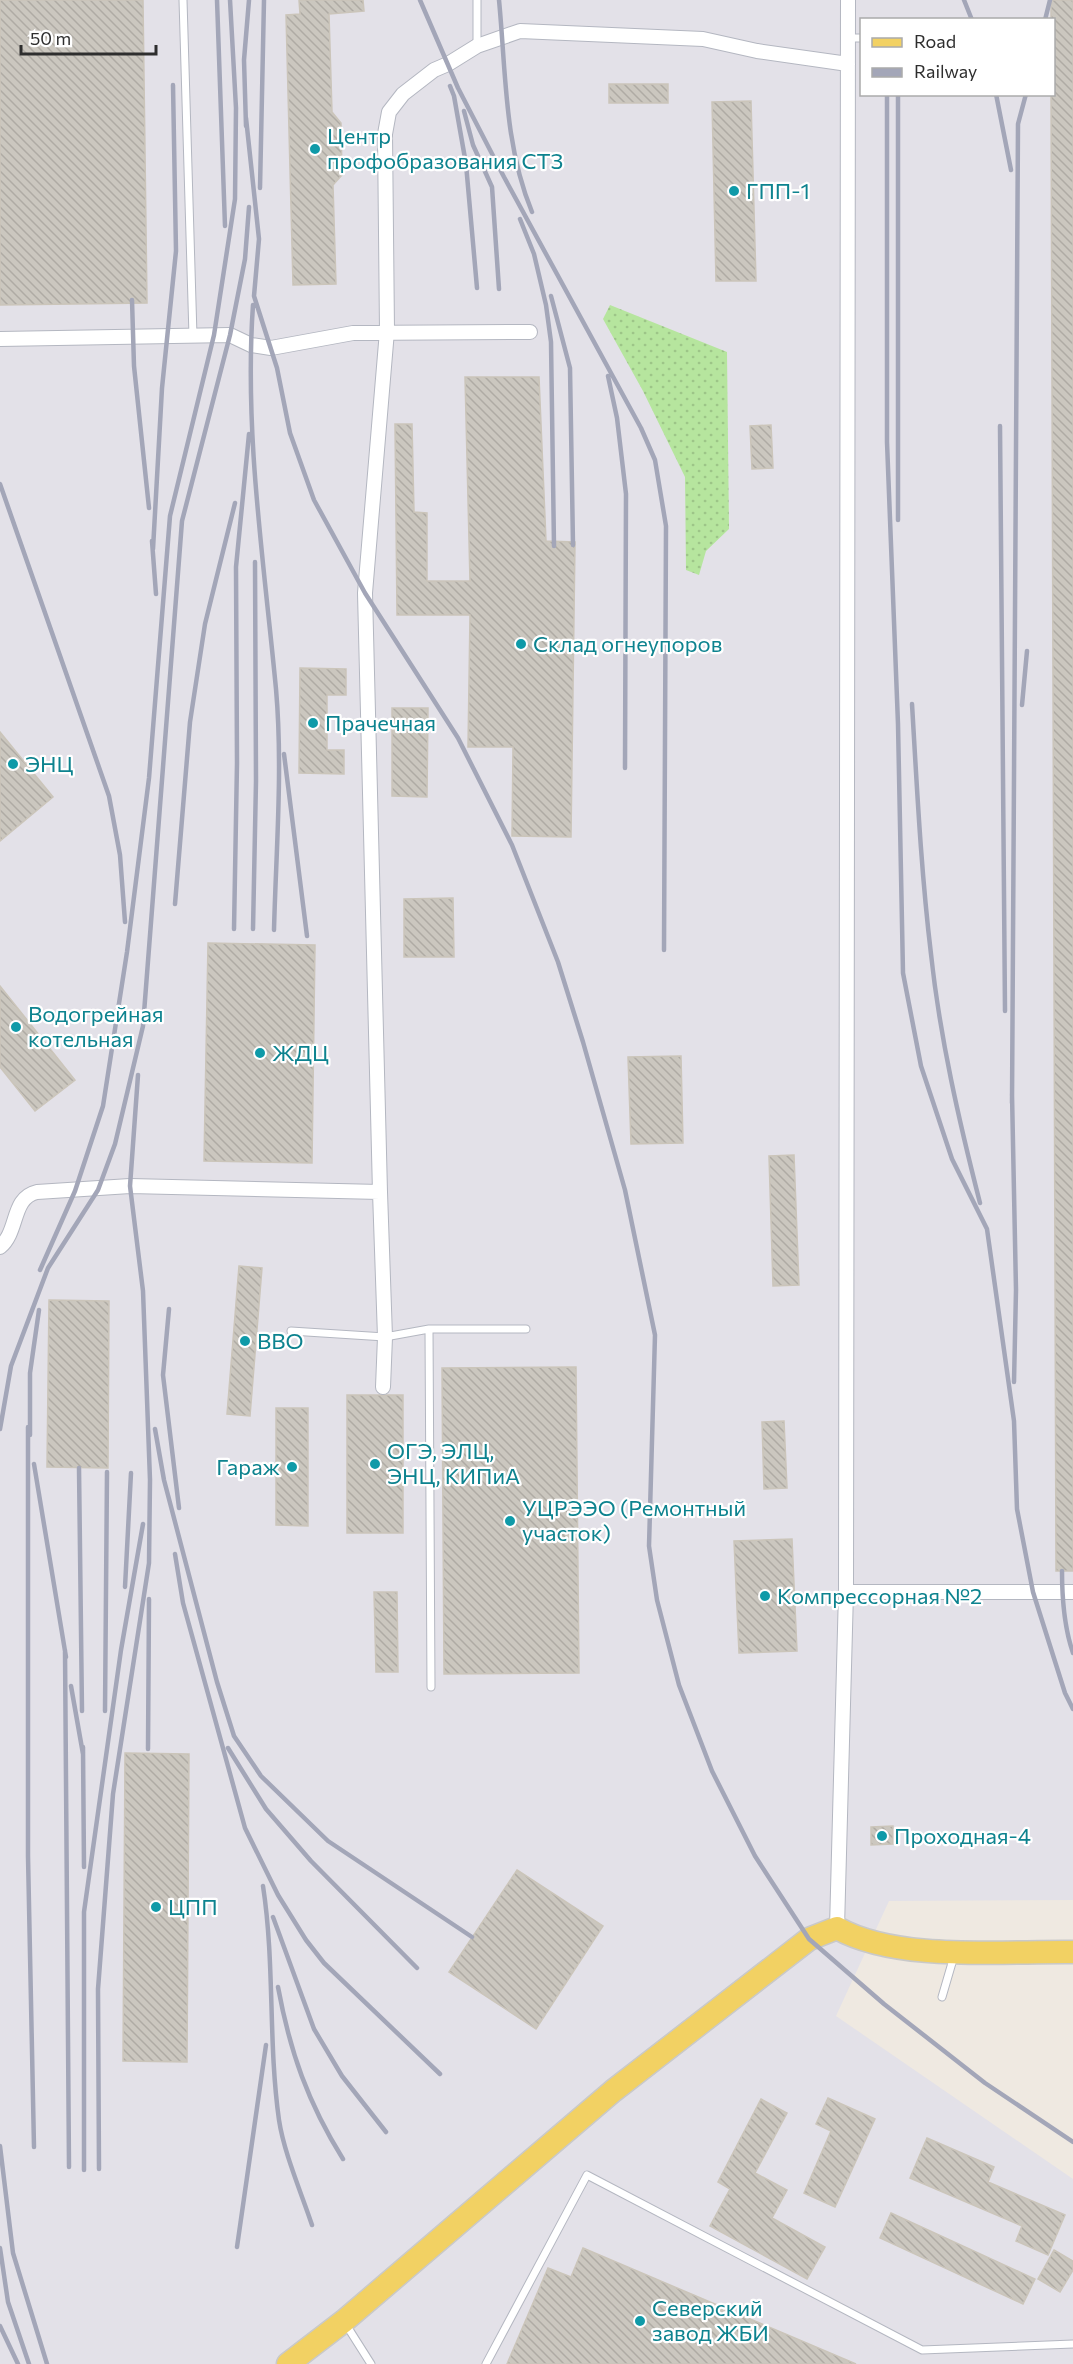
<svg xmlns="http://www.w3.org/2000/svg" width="1073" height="2364" viewBox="0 0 1073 2364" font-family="Commissioner,sans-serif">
<defs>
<pattern id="grass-dots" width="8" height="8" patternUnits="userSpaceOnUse" patternTransform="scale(1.5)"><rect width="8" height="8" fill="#b6e59e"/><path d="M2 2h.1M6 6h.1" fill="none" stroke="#9dc588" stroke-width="1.8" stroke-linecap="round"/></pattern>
<pattern id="building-back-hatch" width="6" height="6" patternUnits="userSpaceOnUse" patternTransform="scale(1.5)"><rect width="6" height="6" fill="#cbc7bf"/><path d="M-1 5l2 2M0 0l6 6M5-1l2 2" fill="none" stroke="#afaba4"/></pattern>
</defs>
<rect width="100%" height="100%" fill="#efe9e1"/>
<path fill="#e3e1e8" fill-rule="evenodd" d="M0,0H1073V1900L889,1901L836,2016L1073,2179V2364H0ZM862,20H1054V94H862Z"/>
<path fill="url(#grass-dots)" d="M610,305L727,352L729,529L706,551L699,575L686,570L685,477L643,391L603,319Z"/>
<path fill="url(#building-back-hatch)" stroke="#cbc5ba" stroke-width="1.5" d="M0,0H143L147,303L0,305Z
M299,0H363L364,11L329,14L332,112L341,123L342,175L333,185L336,284L293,285L286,15L300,14Z
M1051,0H1073V1571H1056L1051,94H1053V20H1051Z
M609,84H668V103H609Z
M751,101L756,281H716L712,102Z
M465,377H539L546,541L575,542L571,837L512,836L513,747H468L470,615H397L395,424H412L414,512L427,513V581H470Z
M771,425L773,468L752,469L750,426Z
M300,668L346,669V695H327V750H344V774L299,773Z
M392,708H428L427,797L392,796Z
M0,732L53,797L0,841Z
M453,898L454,957H404V899Z
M208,943L315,945L312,1163L204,1161Z
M0,986L75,1080L35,1111L0,1067Z
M681,1056L683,1143L631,1144L628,1057Z
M794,1155L799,1285L773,1286L769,1156Z
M239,1266L262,1268L250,1416L227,1414Z
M49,1300L109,1301L108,1468L47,1467Z
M576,1367L579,1673L444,1674L442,1368Z
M347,1395H403V1533H347Z
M276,1408H308V1526L276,1525Z
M784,1421L787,1488L764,1489L762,1422Z
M792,1539L797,1651L739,1653L734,1541Z
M374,1592H397L398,1672H376Z
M125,1753L189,1754L187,2062L123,2061Z
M893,1826V1844L871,1845V1827Z
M517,1870L603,1926L536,2029L449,1972Z
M828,2098L875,2119L835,2207L804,2193L831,2131L816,2124Z
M761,2099L787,2113L755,2173L787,2190L772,2218L825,2247L807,2279L710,2226L730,2189L718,2182Z
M927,2138L994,2167L988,2182L1065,2215L1048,2255L1016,2241L1022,2226L910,2178Z
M891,2213L1035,2279L1023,2304L880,2238Z
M583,2248L856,2364H507L548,2268L571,2277Z
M1054,2250L1073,2261V2270L1060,2292L1038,2279Z"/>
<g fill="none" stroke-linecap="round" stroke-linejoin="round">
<g stroke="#b4b7c1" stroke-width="9">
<path id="lane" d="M183,0L193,336
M477,0V46
M848,38H862
M429,1329L431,1687
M291,1331L385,1337L429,1329H526
M942,1997L954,1956
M345,2323L371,2364
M486,2364L587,2175L922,2350L1073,2344"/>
</g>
<g stroke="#b4b7c1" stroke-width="16">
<path id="street" d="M0,339L230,335L251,345L271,348L353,333L530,332
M380,1192L365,593L387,331L385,134L389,112L403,94L434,70L448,64L477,46L520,31L703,39L757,51L848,64
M0,1247C19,1231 11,1198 37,1192L130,1186L380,1192L385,1337L383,1387
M846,1592H1073
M837,1928L846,1592L848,0"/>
</g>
<g stroke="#c9c9c9" stroke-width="25">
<path id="primary" d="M288,2364L344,2321L613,2091L809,1939L837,1928C897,1962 1004,1951 1073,1952"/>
</g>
<use href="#lane" stroke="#fff" stroke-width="7"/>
<use href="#street" stroke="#fff" stroke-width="14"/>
<use href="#primary" stroke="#f2d163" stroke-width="22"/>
<path stroke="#a3a6b8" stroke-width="4.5" d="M217,0L225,226
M420,0L458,88L504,177L641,428L655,460L666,526L664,950
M499,0C506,72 504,144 532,212
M964,0L972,20
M1045,20L1050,0
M450,86L454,96L466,164L477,288
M887,94V442L898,724L903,973L921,1066L952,1159L987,1229L1014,1421L1017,1509L1033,1592L1065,1693L1073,1709
M996,94L1011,170
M464,111L473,145L492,187L499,289
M246,118L259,239L254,296L277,368L290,433L314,500L365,593L458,738L512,845L558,962L583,1042L625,1190L655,1335L649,1546L657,1600L679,1685L712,1771L755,1856L809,1939L884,2004L985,2083L1073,2142
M246,126L244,60L249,0
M260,188L264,0
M520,219L534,254L546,305L551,342L554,546
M551,296L570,368L573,545
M132,300L134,366L149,508
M253,305C244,433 264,562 276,689C283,769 276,851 274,930
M608,376L617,418L626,494L625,768
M1000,426L1005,1011
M0,484L109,796L120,855L125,922
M898,520V94
M152,541L156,594
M153,549L162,388L176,251L173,85
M912,704C917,788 921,871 931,954C940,1038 959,1121 980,1203
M1022,705L1027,651
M284,754L307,936
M175,904L190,722L205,624L235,503
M234,929L237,763L236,567L249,434
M253,929L256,781L255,562
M1012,1094L1016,1290L1014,1382
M1012,1103L1018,124L1026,94
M40,1270L75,1191L103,1106L127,952L149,778L170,516L214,335L235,199L236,108L230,0
M169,1309L163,1375L179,1508
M28,1427V1856L34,2147
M0,1429L11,1366L48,1268L98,1190L115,1144L143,1026L182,521L230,335L245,259L249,207
M155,1429L164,1480L217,1682L234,1736L261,1776L328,1841L472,1937
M30,1435V1373L39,1310
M34,1464L66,1657
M79,1468L82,1711
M175,1554L183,1603L245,1828L278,1895L306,1940L324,1963L440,2074
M1062,1571C1062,1599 1064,1627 1073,1653
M125,1587L131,1473
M65,1650L69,2167
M71,1686L83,1754
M105,1711L107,1472
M83,1747L84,1867
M228,1748L266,1809L311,1861L417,1968
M148,1749L149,1599
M263,1886C275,1964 268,2042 279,2120C284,2153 301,2192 312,2225
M273,1917L314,2029L342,2076L386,2132
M278,1987C290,2052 308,2103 343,2159
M0,2146L13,2253L47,2364
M99,2169L98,1989L113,1794L149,1563L150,1480L143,1291L130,1186L138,1075
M84,2170V1912L121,1650L143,1524
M237,2247L266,2045
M0,2248L8,2302L29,2364
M0,2326L18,2364"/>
</g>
<g fill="#0f9aa8" stroke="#fff" stroke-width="2">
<circle cx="315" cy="149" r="6"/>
<circle cx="734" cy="191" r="6"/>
<circle cx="521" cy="644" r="6"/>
<circle cx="313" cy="723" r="6"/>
<circle cx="13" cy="764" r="6"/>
<circle cx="16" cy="1027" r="6"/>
<circle cx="260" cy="1053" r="6"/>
<circle cx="245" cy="1341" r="6"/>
<circle cx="375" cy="1464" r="6"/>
<circle cx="292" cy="1467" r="6"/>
<circle cx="510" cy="1521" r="6"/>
<circle cx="765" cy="1596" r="6"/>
<circle cx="882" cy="1836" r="6"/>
<circle cx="156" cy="1907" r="6"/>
<circle cx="640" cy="2321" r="6"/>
</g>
<g text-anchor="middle" stroke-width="4.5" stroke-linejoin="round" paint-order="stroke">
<g font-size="22" fill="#0d838f" stroke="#fff" text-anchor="start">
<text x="327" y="144">Центр<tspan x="327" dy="25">профобразования СТЗ</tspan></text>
<text x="746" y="199">ГПП-1</text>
<text x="533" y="652">Склад огнеупоров</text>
<text x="325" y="731">Прачечная</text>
<text x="25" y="772">ЭНЦ</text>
<text x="28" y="1022">Водогрейная<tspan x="28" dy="25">котельная</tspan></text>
<text x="272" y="1061">ЖДЦ</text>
<text x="257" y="1349">ВВО</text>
<text x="387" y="1459">ОГЭ, ЭЛЦ,<tspan x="387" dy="25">ЭНЦ, КИПиА</tspan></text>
<text x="280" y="1475" text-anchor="end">Гараж</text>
<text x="522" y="1516">УЦРЭЭО (Ремонтный<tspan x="522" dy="25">участок)</tspan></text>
<text x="777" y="1604">Компрессорная №2</text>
<text x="894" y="1844">Проходная-4</text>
<text x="168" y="1915">ЦПП</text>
<text x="652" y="2316">Северский<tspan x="652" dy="25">завод ЖБИ</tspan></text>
</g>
</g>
<rect x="860" y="18" width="195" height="78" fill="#ffffff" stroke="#ababab" stroke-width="1.5"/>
<rect x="872" y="38" width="30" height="9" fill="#f2d163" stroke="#ababab" stroke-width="1.5"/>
<text x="914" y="48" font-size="18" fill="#2e2e2e">Road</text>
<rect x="872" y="68" width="30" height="9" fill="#a3a6b8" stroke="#ababab" stroke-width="1.5"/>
<text x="914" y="78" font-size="18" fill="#2e2e2e">Railway</text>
<path d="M21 45v9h135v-9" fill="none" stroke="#2e2e2e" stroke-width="3"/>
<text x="30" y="45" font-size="18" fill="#2e2e2e" stroke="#ffffff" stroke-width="4.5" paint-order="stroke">50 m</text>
</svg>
